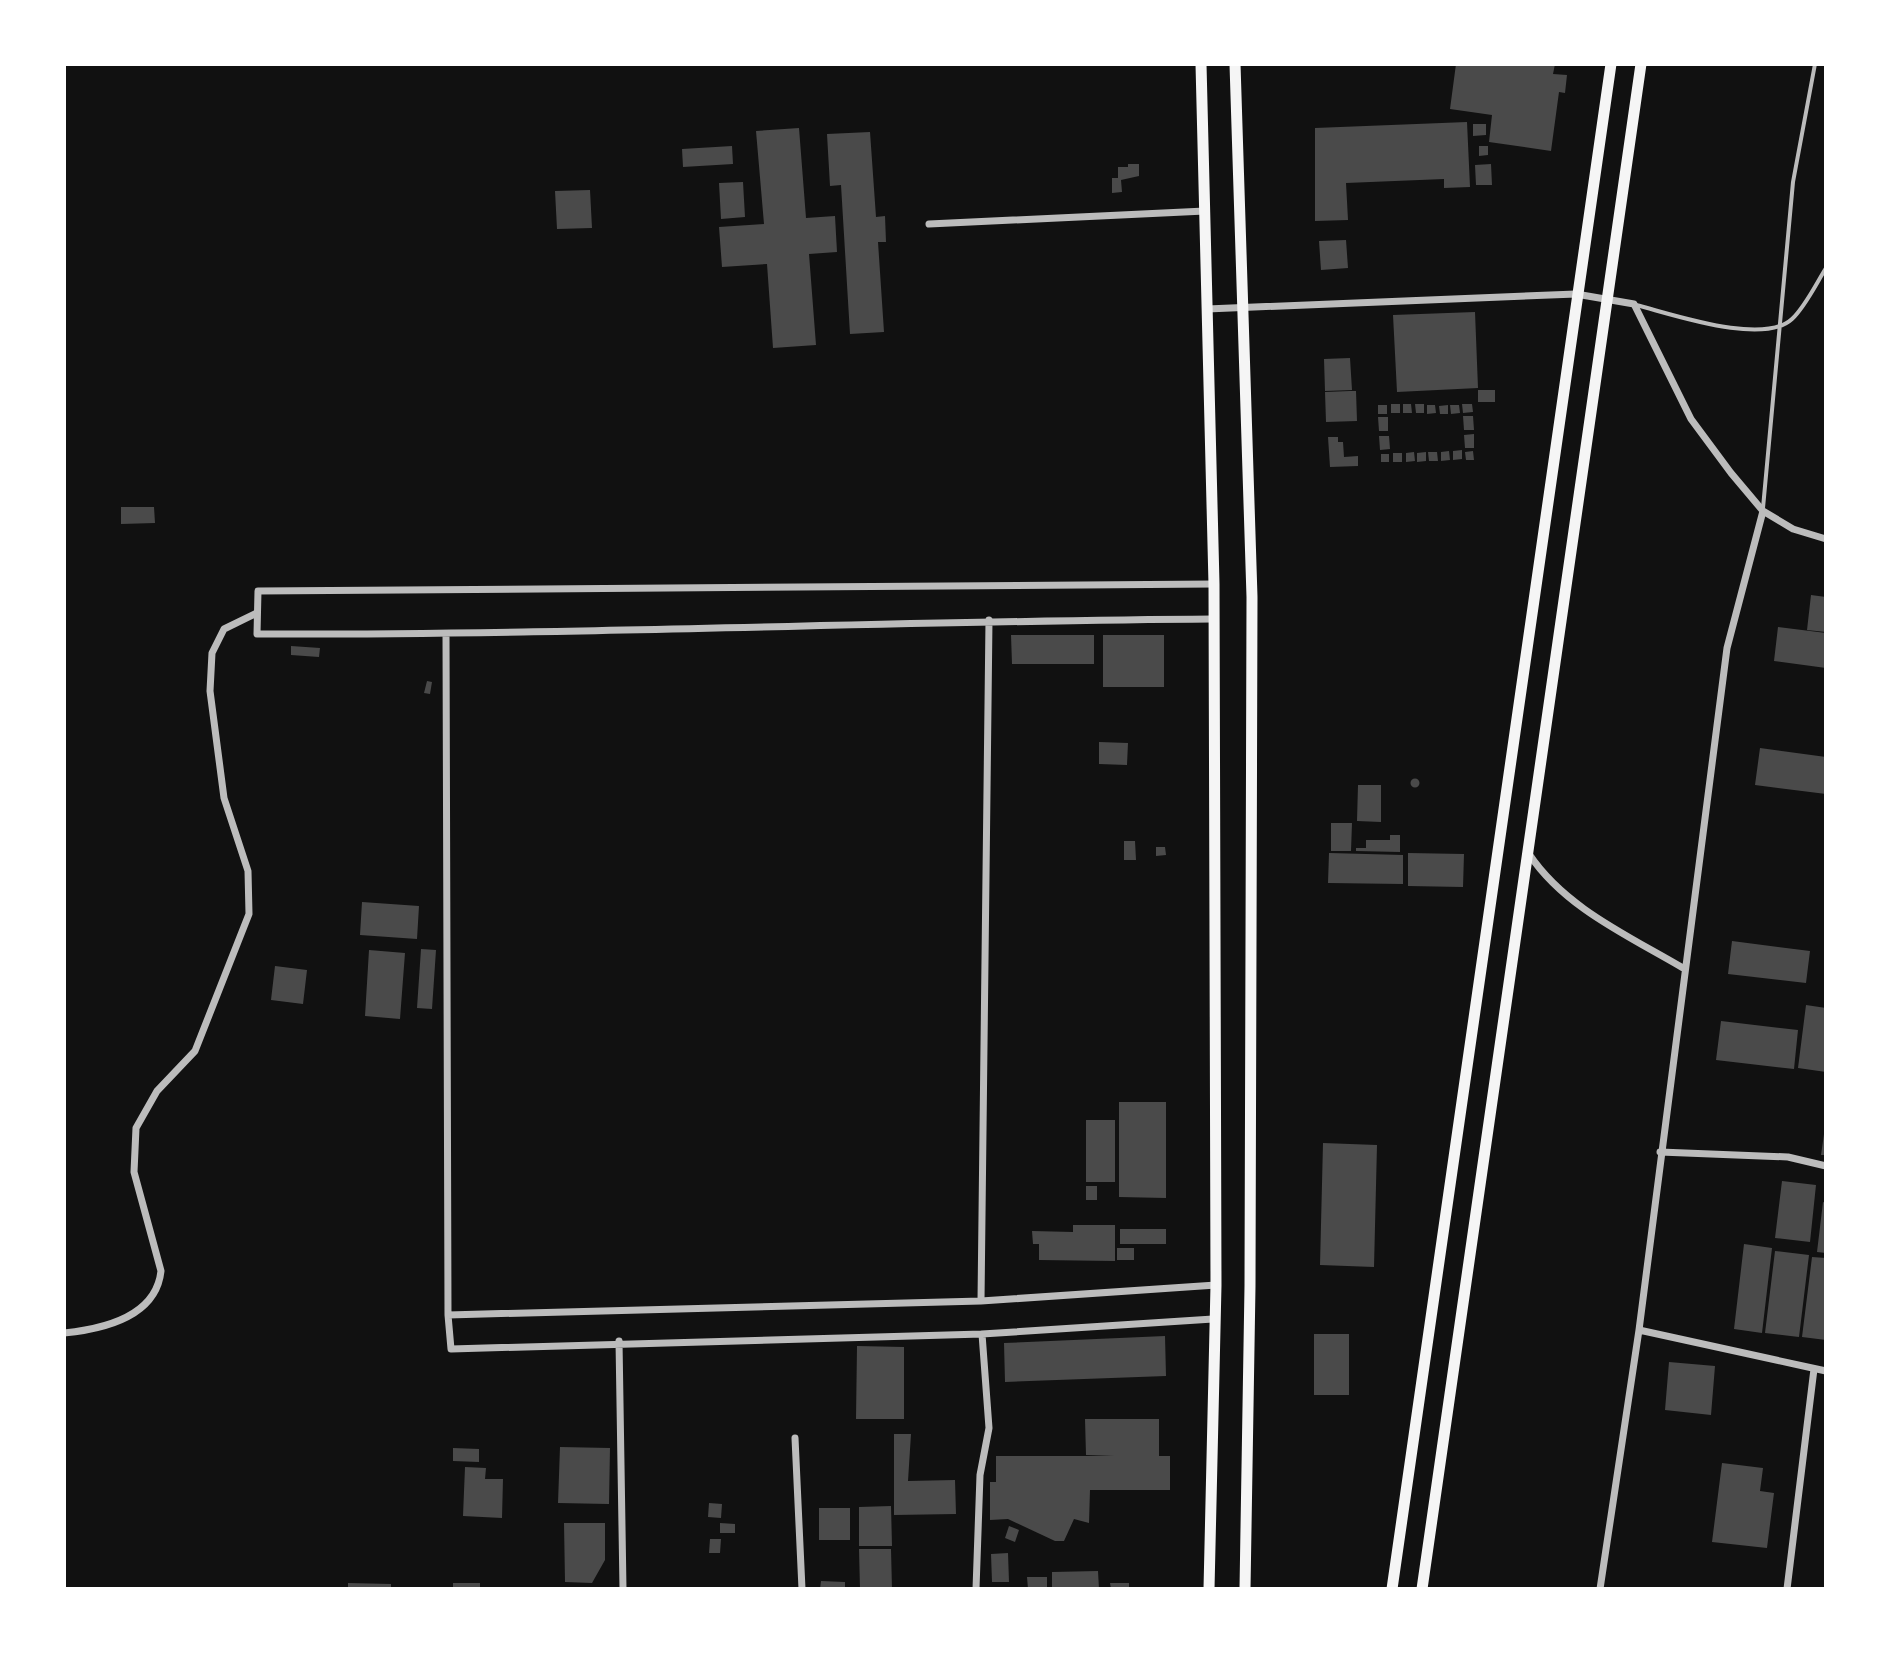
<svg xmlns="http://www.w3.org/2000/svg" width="1890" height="1653" viewBox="0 0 1890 1653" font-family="Karla,sans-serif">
<rect width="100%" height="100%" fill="#111"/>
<path fill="#4a4a4a" d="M1456,64H1555L1553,74L1567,75L1565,93L1559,92L1551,151L1489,142L1492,115L1450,109Z
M1467,122L1470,187L1444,188V179L1346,183L1348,220L1315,221V128Z
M1473,124H1486V135L1473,136Z
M799,128L806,218L835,216L837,252L809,254L816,345L773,348L767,264L722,267L719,227L764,224L756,131Z
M870,132L876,217L885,216L886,242H878L884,332L850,334L841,185L830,186L827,134Z
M732,146L733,164L683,167L682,149Z
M1479,146H1488V155L1479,156Z
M1128,164H1139V176L1121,180L1122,192L1112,193V178H1118V167H1128Z
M1491,164L1492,185H1476L1475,165Z
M743,182L745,217L721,219L719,183Z
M590,190L592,228L557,229L555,191Z
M1346,240L1348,268L1321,270L1319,241Z
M1475,312L1478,388L1397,392L1393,315Z
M1350,358L1352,390L1325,391L1324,359Z
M1478,390H1495V402H1478Z
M1350,391H1356L1357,421L1326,422L1325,392Z
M1391,404H1400V413H1391Z
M1403,404H1411L1412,413H1403Z
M1415,404H1424V413H1416Z
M1462,404H1472L1473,412L1463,413Z
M1378,405H1387V414H1378Z
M1427,405H1435L1436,413L1427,414Z
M1448,405V414H1440L1439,406Z
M1450,405H1459L1460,413L1451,414Z
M1463,416H1473L1474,430H1464Z
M1378,417H1388V431H1379Z
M1474,434V448H1465L1464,435Z
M1379,436H1389L1390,449L1380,450Z
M1328,437H1338V442H1343L1344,457L1358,456V466L1330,467Z
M1462,450V459L1453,460V451Z
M1449,451L1450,460L1441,461V452Z
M1473,451L1474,460H1466L1465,452Z
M1414,452L1415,461L1406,462V453Z
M1426,452V461L1417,462V453Z
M1428,452H1437L1438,461H1429Z
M1393,453H1402V462H1393Z
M1381,454H1389V462H1381Z
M121,507H154L155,523L121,524Z
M1811,595L1826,597V632L1807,630Z
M1778,627L1826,633V668L1774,661Z
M1011,635H1094V664H1012Z
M1103,635H1164V687H1103Z
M291,646L320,648L319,657L291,655Z
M427,681L432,682L430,694L424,693Z
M1099,742L1128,743L1127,765L1099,764Z
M1760,748L1826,757V794L1755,785Z
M1410.5 783a4.5 4.5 0 1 1 9 0a4.5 4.5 0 1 1-9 0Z
M1358,785H1381V822L1357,821Z
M1331,823H1352L1351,851H1331Z
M1390,835H1400V852L1356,851V848H1366V840H1390Z
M1124,841H1135L1136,860H1124Z
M1156,847H1165L1166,855L1156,856Z
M1329,853L1403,855V884L1328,883Z
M1408,853L1464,854L1463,887L1408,886Z
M362,902L419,906L417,939L360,935Z
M1732,941L1810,951L1806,983L1728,974Z
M421,949L436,950L432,1009L417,1008Z
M369,950L405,953L400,1019L365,1016Z
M275,966L307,970L303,1004L271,1000Z
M1806,1005L1826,1008V1072L1798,1068Z
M1721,1021L1798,1030L1794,1069L1716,1060Z
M1119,1102H1166V1198L1119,1197Z
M1086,1120H1115V1182H1086Z
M1824,1134H1826V1155H1821Z
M1323,1143L1377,1145L1374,1267L1320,1265Z
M1782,1181L1816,1185L1810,1242L1775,1238Z
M1086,1186H1097V1200H1086Z
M1823,1202L1826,1203V1253L1817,1252Z
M1073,1225H1115V1261L1039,1260V1244H1033L1032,1231L1073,1232Z
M1120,1229H1166V1244H1120Z
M1744,1244L1772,1248L1762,1333L1734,1329Z
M1117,1248H1134V1260H1117Z
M1775,1251L1809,1255L1799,1337L1765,1333Z
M1812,1257L1826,1258V1340L1802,1337Z
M1314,1334H1349V1395H1314Z
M1165,1336L1166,1376L1005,1382L1004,1343Z
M857,1346L904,1347V1419H856Z
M1669,1362L1715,1366L1711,1415L1665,1410Z
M1085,1419H1159V1456H1170V1490H1090L1089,1523L1074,1519L1064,1541H1055L1008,1519L990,1520V1482H996V1456H1114L1086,1455Z
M894,1434H911L908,1481L955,1480L956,1514L894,1515Z
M560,1447L610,1448L609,1504L558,1503Z
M453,1448L479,1449V1462L453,1461Z
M1722,1463L1763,1468L1760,1491L1774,1493L1767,1548L1712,1542Z
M465,1467L486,1468L485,1479H503L502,1518L463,1516Z
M709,1503L722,1504L721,1518L708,1517Z
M891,1506L892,1546H859V1507Z
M819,1508H850V1540H819Z
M564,1523H605V1560L592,1583L565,1582Z
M720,1523L735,1524V1533H720Z
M1009,1526L1019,1530L1015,1542L1005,1538Z
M710,1539H721L720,1553H709Z
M859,1549H891L892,1589H860Z
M1008,1553L1009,1582H992L991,1554Z
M1098,1571L1099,1589H1052V1572Z
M1027,1577H1047V1589H1028Z
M821,1581L845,1582V1589H820Z
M348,1583L391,1584V1589H348Z
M453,1583H480V1589H453Z
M1110,1583H1129V1589H1111Z"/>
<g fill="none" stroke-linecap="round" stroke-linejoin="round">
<path stroke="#bcbcbc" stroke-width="4" d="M1636,305C1672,314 1763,346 1792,319C1805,307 1816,284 1826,268
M1763,508L1793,182L1815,64"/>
<path stroke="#bcbcbc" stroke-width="7" d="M929,224L1205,211
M1207,309L1576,294L1634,304L1691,419L1731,473L1763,511L1793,529L1826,539
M1212,619C894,621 576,635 257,634L258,591L1214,584
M446,634L448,1315L451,1349L982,1334L1213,1319
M1529,854C1565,908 1629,936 1683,968
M1660,1152L1788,1157L1826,1166
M981,1301L989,620
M448,1315L981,1301L1216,1285
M1639,1330L1826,1371
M64,1333C104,1329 156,1317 161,1271L134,1172L136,1128L157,1091L195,1051L249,914L248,871L224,798L210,691L212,653L224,629L257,613
M619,1341L623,1589
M795,1438L802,1589
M976,1589L980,1475L989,1428L982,1334
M1600,1589L1639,1330L1727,648L1763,511
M1787,1589L1814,1369"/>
<path stroke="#f5f5f5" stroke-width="11" d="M1201,64L1214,584L1216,1285L1209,1589
M1235,64L1252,597L1250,1286L1245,1589
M1392,1589L1611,64
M1422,1589L1641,64"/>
</g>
<rect width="1890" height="1653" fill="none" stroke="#ffffff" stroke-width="132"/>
</svg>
